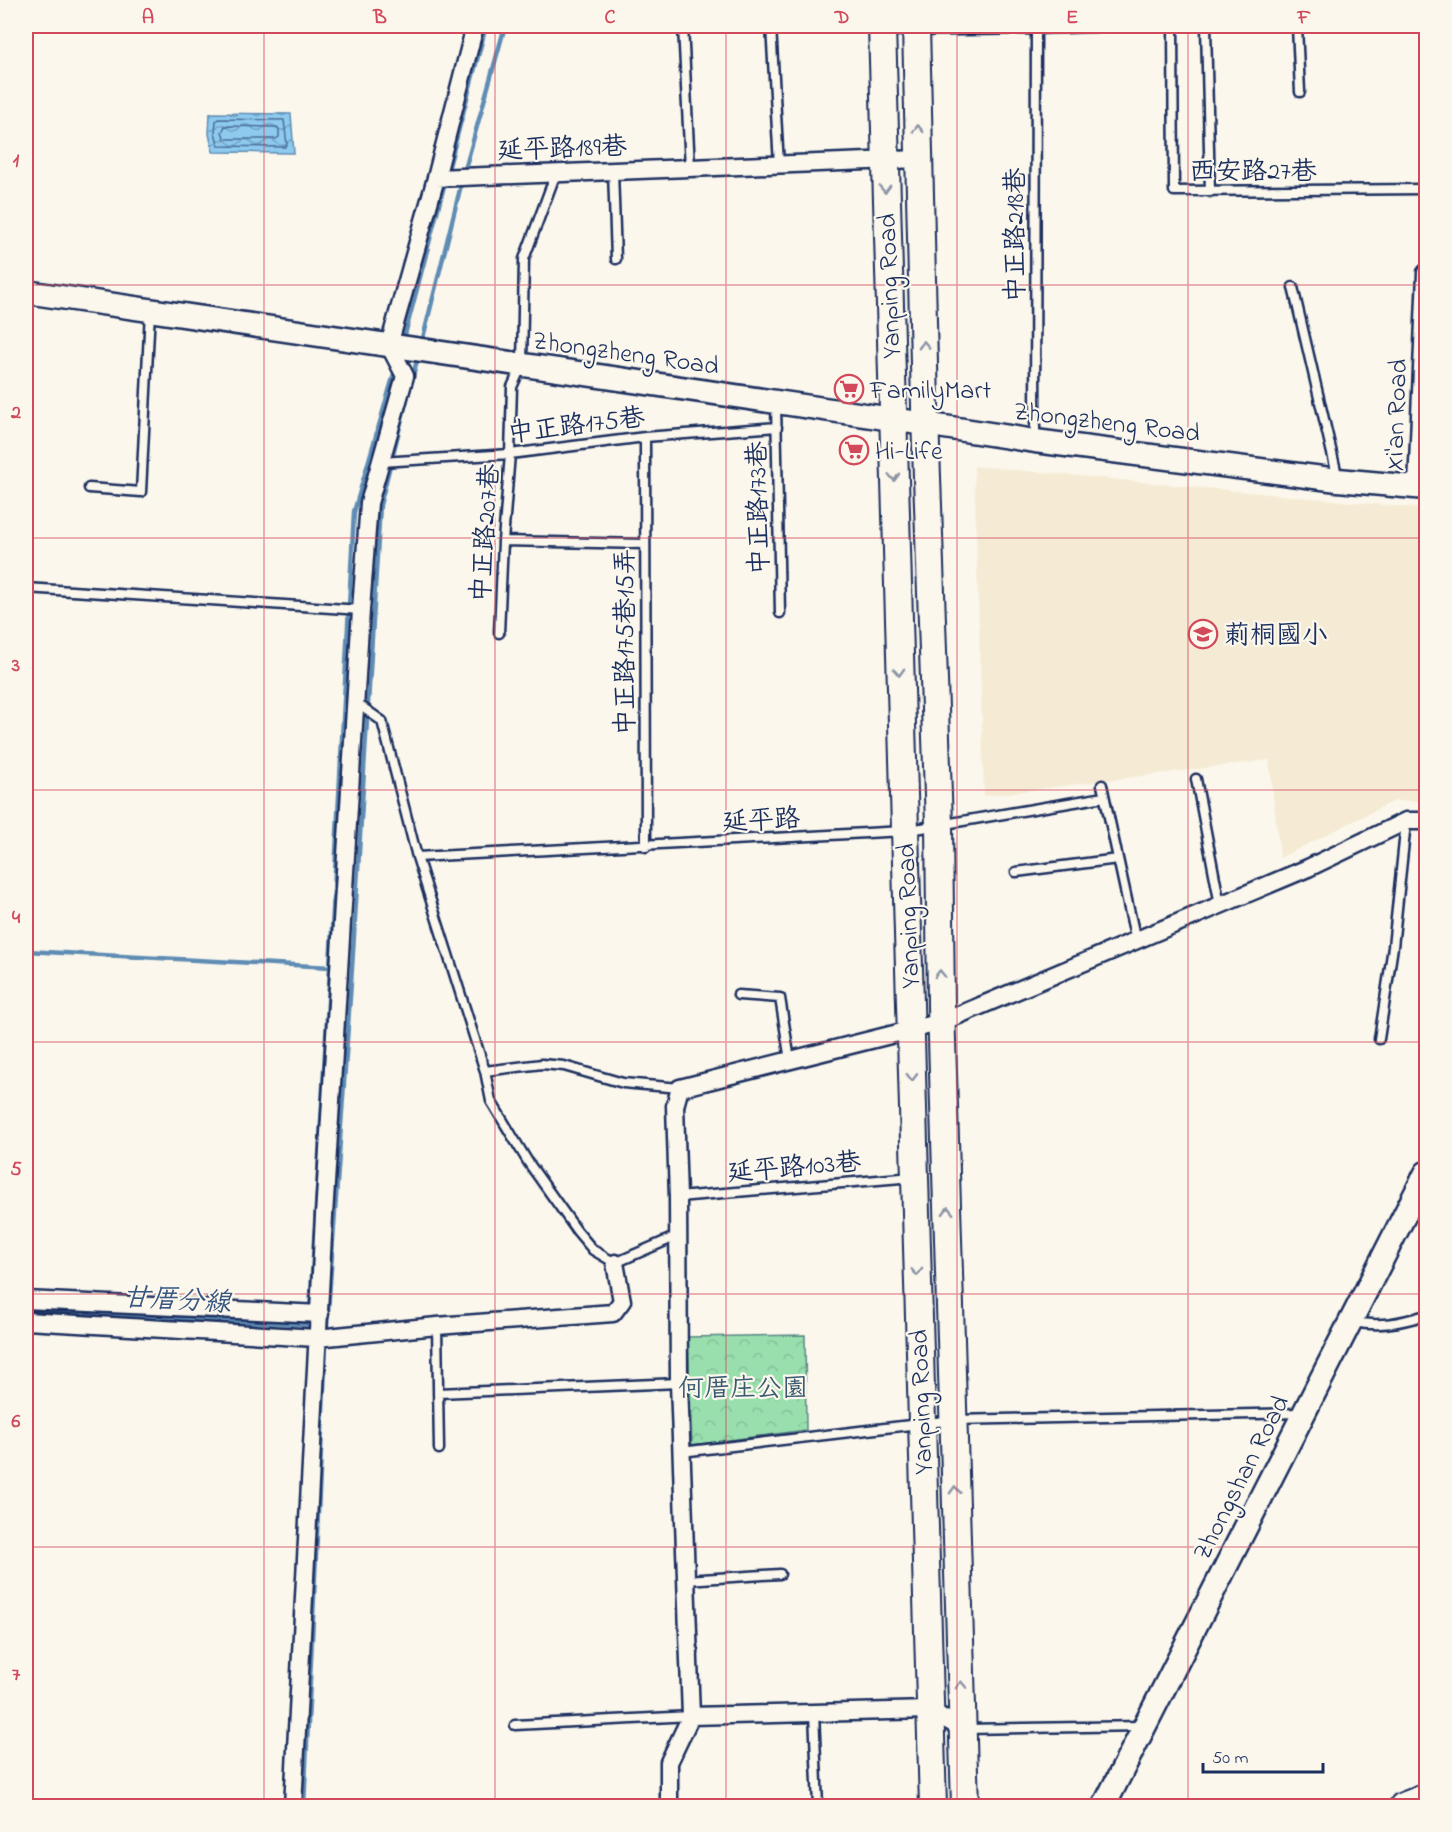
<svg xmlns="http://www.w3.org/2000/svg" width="1452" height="1832" viewBox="0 0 1452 1832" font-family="'Indie Flower','LXGW WenKai TC',sans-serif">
<defs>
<pattern id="park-crowns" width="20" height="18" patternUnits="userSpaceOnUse" patternTransform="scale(1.5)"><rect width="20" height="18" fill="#98dfad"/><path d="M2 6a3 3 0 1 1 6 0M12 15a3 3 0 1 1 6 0" fill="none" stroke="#82c097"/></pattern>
<pattern id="water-waves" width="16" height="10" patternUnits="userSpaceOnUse" patternTransform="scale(1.5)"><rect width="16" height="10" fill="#8dcaee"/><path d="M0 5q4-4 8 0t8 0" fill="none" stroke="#72a4c4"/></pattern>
</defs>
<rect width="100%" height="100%" fill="#fbf7ec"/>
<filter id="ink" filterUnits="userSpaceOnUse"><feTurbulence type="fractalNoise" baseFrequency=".0167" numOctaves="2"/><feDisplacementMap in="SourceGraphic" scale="12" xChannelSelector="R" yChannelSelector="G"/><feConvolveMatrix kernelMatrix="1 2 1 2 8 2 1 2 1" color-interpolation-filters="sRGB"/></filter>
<g filter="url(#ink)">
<path fill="#f5ebd4" d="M974,466L1426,509V801H1394L1280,858L1269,760L984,796Z"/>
<path fill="url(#park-crowns)" stroke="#5a8786" stroke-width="1.5" d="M805,1335L806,1430L692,1445L688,1337Z"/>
<path fill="url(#water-waves)" stroke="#5f8cb4" stroke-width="1.5" d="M210,113L291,114L294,153L213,152L209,134Z"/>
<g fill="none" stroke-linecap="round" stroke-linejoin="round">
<path stroke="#496d98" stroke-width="1.5" d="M218,119L284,120L287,145L285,147L219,146L215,133L216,121Z
M225,126L277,127L279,129V137L276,139H225L222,132Z"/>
<path stroke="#5f8cb4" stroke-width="4.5" d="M464,173L505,26
M447,174L486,26
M403,342L445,182
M422,342L462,181
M26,951L331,967
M310,1309L330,967L354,512L396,367
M26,1310L313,1325
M304,1806L327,1326L352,968L380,505L418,356"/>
<g stroke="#1b2f5e" stroke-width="13">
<path id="lane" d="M683,26L690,168
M771,26L779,165
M1173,26L1174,191L1426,189
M1206,26L1210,192
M1297,26L1300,92
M885,31L1036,29L1121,26
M613,171L616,259
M1293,287L1338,479
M776,403L780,613
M645,437L646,847
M1035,441L1036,26
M381,462L510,454L645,437L777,427
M89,488L141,492L150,311
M503,541L645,544
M26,588L361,610
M499,633L503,541L510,454L512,387L522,365L524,259L556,173
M355,702L382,721L417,857L485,1071
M1196,779L1220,905
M1102,785L1136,941
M417,857L904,831L1104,797
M1016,872L1118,859
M738,995L780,998L790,1060
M1379,1039L1393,947L1406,822
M678,1197L913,1177
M677,1236L615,1263L593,1250L577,1231L528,1162L491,1101L485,1071L542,1064L564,1066L623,1083L680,1088
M1353,1322C1381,1327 1399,1323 1426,1315
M437,1326L439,1449
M438,1393L679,1383
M681,1452L953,1420L1302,1413
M686,1580L780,1574
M814,1713L818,1806
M515,1725L691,1716
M964,1729L1143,1726"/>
</g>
<g stroke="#1b2f5e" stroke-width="21">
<path id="street" d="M436,178L919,159
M1417,487L1426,273
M26,1300L320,1314
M26,1321L317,1338L437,1326L613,1313L622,1301L615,1263
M691,1716L679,1383L678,1197L675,1106L680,1088L942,1022L1308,868L1406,821H1426
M293,1806L324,1216L361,610L369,503L405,376L389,345L436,178L475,26
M669,1806V1762L691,1716L929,1710L963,1729"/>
</g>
<g stroke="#1b2f5e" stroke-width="27">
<path id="secondary" d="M26,292L892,419L1035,441L1338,480L1426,488
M1104,1806L1426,1173"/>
</g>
<g stroke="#1b2f5e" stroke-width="30">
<path id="primary" d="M882,26L933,1806
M916,26L926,448L939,824L941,1006L965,1806
M1403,1806L1426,1797"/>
</g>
<use href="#lane" stroke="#fbf7ec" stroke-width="8"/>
<use href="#street" stroke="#fbf7ec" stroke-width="16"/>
<use href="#secondary" stroke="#fbf7ec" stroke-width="22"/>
<use href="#primary" stroke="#fbf7ec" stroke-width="26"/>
</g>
<defs><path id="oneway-chevron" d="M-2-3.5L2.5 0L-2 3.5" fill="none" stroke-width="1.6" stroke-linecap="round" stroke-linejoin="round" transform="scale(1.5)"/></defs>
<g stroke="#8b93a5">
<use href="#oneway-chevron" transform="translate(918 129) rotate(-91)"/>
<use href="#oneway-chevron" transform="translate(885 189) rotate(88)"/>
<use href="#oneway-chevron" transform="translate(924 345) rotate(-92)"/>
<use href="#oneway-chevron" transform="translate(894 477) rotate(88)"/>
<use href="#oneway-chevron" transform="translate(899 672) rotate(88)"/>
<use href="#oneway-chevron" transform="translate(940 974) rotate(-91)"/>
<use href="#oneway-chevron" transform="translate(912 1077) rotate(89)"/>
<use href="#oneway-chevron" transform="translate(948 1211) rotate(-91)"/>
<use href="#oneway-chevron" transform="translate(917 1272) rotate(88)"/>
<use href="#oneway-chevron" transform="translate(955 1490) rotate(-92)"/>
<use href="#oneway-chevron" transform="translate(961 1685) rotate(-92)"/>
</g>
</g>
<path fill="none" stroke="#d1495b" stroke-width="1.5" stroke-opacity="0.55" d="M264,26V1806M495,26V1806M726,26V1806M957,26V1806M1188,26V1806M26,285H1426M26,538H1426M26,790H1426M26,1042H1426M26,1294H1426M26,1547H1426"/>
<defs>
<g id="supermarket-ring" transform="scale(1.5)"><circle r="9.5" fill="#fbf7ec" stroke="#d1495b" stroke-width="1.5"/><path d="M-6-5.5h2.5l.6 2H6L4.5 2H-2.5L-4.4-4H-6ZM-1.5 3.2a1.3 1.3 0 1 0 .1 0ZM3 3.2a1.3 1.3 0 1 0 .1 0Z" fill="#d1495b"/></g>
<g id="school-ring" transform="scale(1.5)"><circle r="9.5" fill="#fbf7ec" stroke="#d1495b" stroke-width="1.5"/><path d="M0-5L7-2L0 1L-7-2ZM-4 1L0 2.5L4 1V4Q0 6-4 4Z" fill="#d1495b"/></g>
</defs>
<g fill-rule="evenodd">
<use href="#supermarket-ring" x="849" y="389"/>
<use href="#supermarket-ring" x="854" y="450"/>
<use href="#school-ring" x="1203" y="634"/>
</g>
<g text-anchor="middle" stroke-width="4.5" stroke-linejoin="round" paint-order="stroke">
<g font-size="26" fill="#1b2f5e" stroke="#fbf7ec">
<text transform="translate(562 147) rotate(-2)" y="9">延平路189巷</text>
<text x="1253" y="179">西安路27巷</text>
<text transform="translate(1014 235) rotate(-90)" y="9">中正路218巷</text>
<text transform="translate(888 286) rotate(-92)" y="9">Yanping Road</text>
<text transform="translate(626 352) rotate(8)" y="9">Zhongzheng Road</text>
<text transform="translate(1395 415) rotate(-88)" y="9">Xi'an Road</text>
<text transform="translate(1107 421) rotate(7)" y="9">Zhongzheng Road</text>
<text transform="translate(576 424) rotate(-7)" y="9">中正路175巷</text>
<text transform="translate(757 508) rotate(-91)" y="9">中正路173巷</text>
<text transform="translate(484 533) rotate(-86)" y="9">中正路207巷</text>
<text transform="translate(624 642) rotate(-90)" y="9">中正路175巷15弄</text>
<text transform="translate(761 819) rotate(-3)" y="9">延平路</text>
<text transform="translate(907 916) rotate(-92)" y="9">Yanping Road</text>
<text transform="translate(794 1166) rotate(-5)" y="9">延平路103巷</text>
<text transform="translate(920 1402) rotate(-92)" y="9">Yanping Road</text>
<text transform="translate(1240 1477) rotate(-63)" y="9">Zhongshan Road</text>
</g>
<g font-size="26" fill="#1b2f5e" stroke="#fbf7ec" text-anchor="start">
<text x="870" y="398">FamilyMart</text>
<text x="875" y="459">Hi-Life</text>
<text x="1224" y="643">莿桐國小</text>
</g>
<g font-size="26" fill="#3a5b72" stroke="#fbf7ec">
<text x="743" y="1396">何厝庄公園</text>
</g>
<g font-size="27" font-style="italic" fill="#385682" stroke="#fbf7ec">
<text transform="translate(177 1299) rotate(3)" y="9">甘厝分線</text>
</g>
</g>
<rect width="1452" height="1832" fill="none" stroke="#fbf7ec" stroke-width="66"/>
<path d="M1203 1763v9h120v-9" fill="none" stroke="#1b2f5e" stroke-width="3"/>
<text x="1212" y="1763" font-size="18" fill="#1b2f5e" stroke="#fbf7ec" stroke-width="4.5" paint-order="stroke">50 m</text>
<rect x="33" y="33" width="1386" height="1766" fill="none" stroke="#d1495b" stroke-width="2"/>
<g font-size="20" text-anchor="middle" font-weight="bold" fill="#d1495b">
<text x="148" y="23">A</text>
<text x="380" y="23">B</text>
<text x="610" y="23">C</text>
<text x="842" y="23">D</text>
<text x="1072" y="23">E</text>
<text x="1304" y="23">F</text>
<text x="16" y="166">1</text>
<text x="16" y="418">2</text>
<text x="16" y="671">3</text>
<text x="16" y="923">4</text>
<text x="16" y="1175">5</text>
<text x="16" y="1427">6</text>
<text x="16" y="1680">7</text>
</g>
</svg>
